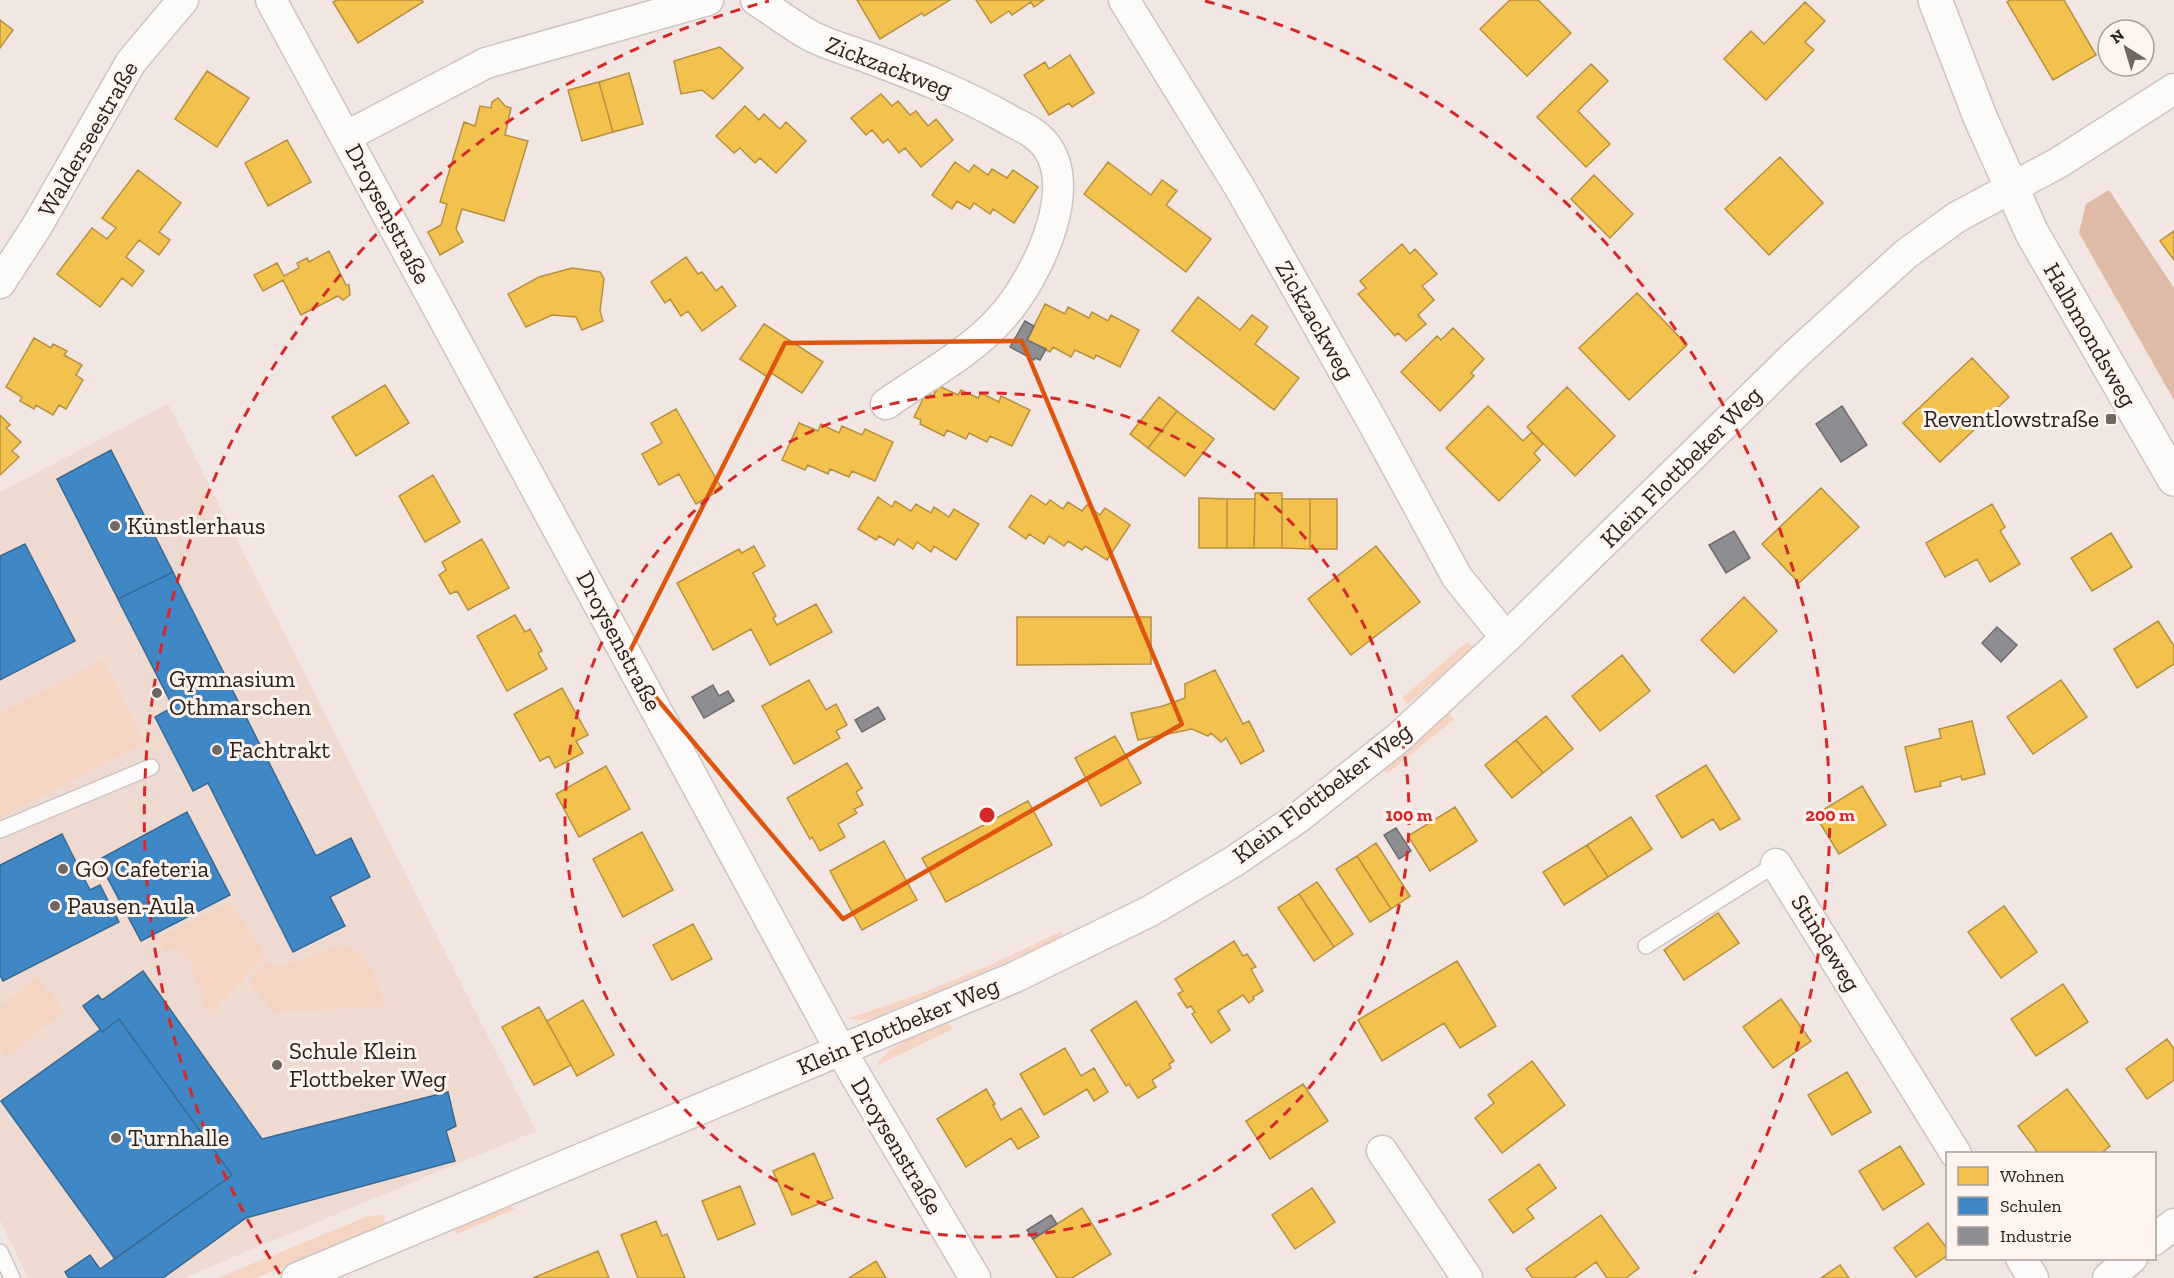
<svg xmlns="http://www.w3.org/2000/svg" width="2174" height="1278" viewBox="0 0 2174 1278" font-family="'Zilla Slab',serif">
<rect width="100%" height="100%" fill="#f1e6e1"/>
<path fill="#eedad0" d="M168,404L536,1131L183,1278H28L0,1220V492Z"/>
<path fill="#f6d4c4" d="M1468,641L1473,648L1408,704L1402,698Z
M103,660L145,743L0,817V713Z
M1448,712L1454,719L1387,774L1381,767Z
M230,903L266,957L209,1014L199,998L205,993L192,975L195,969L178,948L163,952L161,937Z
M1062,931V938L874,1019L859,1020L849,1018L920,994L993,964Z
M341,945C368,947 377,986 387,1007L273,1012L249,982L267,962L278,967Z
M35,977L64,1010L8,1058L0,1049V1008Z
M947,1023L953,1029L876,1066C892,1041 921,1034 947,1023Z
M510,1204L515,1209L457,1234L454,1229Z
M385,1215L384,1225L256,1278H218L368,1216Z"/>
<path fill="#debaa7" d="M2109,190L2174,288V400L2079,233L2086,204Z"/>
<path fill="#f2c14e" stroke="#b69140" stroke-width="1.5" d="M337,0H422L423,2L358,43L333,2Z
M857,0H950L924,16L922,13L880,39Z
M976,0H1044L1034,7L1031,2L1012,15L1009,11L991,23Z
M1510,0H1538L1571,33L1527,76L1480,29Z
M2010,0H2064L2096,55L2053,80L2007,2Z
M1805,2L1825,21L1805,42L1814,50L1766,100L1724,59L1751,31L1764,44Z
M0,20L13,30L0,48Z
M720,47L743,68L713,99L702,90L681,94L674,61Z
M1070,55L1094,93L1072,107L1069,103L1049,115L1024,75L1045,62L1049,69Z
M1591,64L1608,81L1578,111L1610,144L1586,167L1537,117Z
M207,71L249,98L217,147L175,119Z
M629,73L643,124L613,132L599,82Z
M599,82L613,132L582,141L568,90Z
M881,94L892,106L898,101L910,115L916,111L928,126L936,119L953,140L921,167L905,148L899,153L888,139L883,143L872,130L866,135L851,118Z
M498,98L505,106L511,108L505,135L528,141L504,221L462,209L456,229L463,242L440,255L428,232L441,225L447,204L440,202L464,122L475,126L480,106L491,108L492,102Z
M745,106L759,120L764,114L780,129L786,122L806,141L776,173L760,158L755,163L740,148L734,153L716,136Z
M287,140L311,182L268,206L245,163Z
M1780,157L1823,203L1769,255L1725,209Z
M955,162L969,172L974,165L988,175L992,169L1007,178L1013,170L1038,187L1014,223L993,209L990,214L974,203L970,209L957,201L952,209L932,195Z
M1108,162L1151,195L1162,180L1177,191L1166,205L1211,239L1186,272L1084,194Z
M138,170L181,203L159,232L170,240L159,255L139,240L126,257L144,271L132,286L122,278L100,307L57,274L92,228L107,239L116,228L102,218Z
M1594,175L1633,214L1610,238L1571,199Z
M2174,231V260L2160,241Z
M1402,244L1410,254L1415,249L1437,274L1422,286L1434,300L1418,315L1426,324L1406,341L1398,333L1395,336L1358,294L1366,288L1360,281Z
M329,251L346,285H349L350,295L343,300L338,296L301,315L283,280L263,291L254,275L277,263L284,276L299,268L297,263L307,258L309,262Z
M686,257L698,274L702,272L716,291L722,286L736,306L702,331L688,311L681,316L670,299L665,303L651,282Z
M572,268L600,272L604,279L600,311L603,321L582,330L576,317L552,315L526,327L508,294L539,277Z
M1637,293L1687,345L1629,400L1579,348Z
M1198,297L1240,330L1252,315L1268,327L1255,344L1299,378L1274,410L1172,331Z
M1045,304L1065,314L1068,307L1089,318L1092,312L1108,321L1111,315L1139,330L1120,367L1096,355L1094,359L1075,350L1071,357L1053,347L1050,352L1027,340Z
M764,324L823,362L802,393L770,372L766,376L740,359Z
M1453,328L1484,359L1471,373L1474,376L1440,411L1401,372L1437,336L1441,340Z
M34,338L51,348L53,344L67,351L64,355L82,365L76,375L83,380L66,409L59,405L53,415L36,405L34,409L20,401L22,397L6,387Z
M1972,358L2009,397L1940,462L1903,423Z
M385,385L409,423L356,456L332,417Z
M939,386L958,395L961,390L978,398L981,393L999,402L1001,396L1030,410L1012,446L990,436L987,442L969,433L966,439L947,430L944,436L920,424L921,420L914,417L926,393L933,396Z
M1567,387L1615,436L1575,476L1527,427Z
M1159,397L1177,411L1148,448L1130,434Z
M1488,406L1523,441L1532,432L1543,444L1534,453L1540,460L1499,501L1446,448Z
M676,409L722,489L696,504L679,474L659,485L642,454L662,443L651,423Z
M1177,411L1214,439L1185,476L1148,448Z
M0,415L10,425L6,428L21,442L12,451L19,457L0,475Z
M799,423L818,431L821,424L839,433L842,426L862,435L865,429L893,442L875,481L852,471L849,477L830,469L828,474L808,465L805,470L782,460Z
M433,475L460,522L425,542L399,496Z
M1821,488L1859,527L1799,583L1762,544Z
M1255,493H1282V548H1254Z
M1031,495L1046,505L1050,500L1063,509L1068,502L1082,511L1087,505L1100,515L1105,508L1130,525L1107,560L1085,546L1082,550L1068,541L1064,546L1049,536L1044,544L1029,534L1026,539L1009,527Z
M878,497L892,507L895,501L911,511L916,504L931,513L934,507L949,517L954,509L979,524L956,560L934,546L931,552L917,542L913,549L898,539L894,545L879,536L876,540L858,529Z
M1199,498L1227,499V548H1199Z
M1227,499H1255L1254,548H1227Z
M1282,499H1310V549L1282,548Z
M1310,499H1337V549H1310Z
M1992,504L2005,527L2000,531L2020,564L1990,582L1977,559L1945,577L1926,543Z
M2111,533L2132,567L2092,591L2071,558Z
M482,539L509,588L468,610L457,591L450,594L439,575L446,570L442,562Z
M754,546L765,566L753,573L776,616L773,618L777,625L816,604L832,632L770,665L751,629L713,650L677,583L739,549L742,553Z
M1376,546L1420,602L1351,655L1308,599Z
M1744,597L1777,631L1734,673L1701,640Z
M515,615L525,632L530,629L542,651L538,653L547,669L507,691L477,636Z
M1017,617H1151V664L1017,665Z
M2158,621L2174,646V664L2137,688L2114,649Z
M1622,655L1650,691L1600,731L1572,696Z
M1215,670L1243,724L1249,721L1264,751L1241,764L1226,738L1221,742L1211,733L1208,736L1192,729L1138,740L1131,713L1163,706L1185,698V684Z
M809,680L826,710L836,704L847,725L836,731L840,738L794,764L762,706Z
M2061,680L2087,717L2033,754L2007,717Z
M562,688L588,735L576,741L583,753L555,768L549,756L540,761L514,714Z
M1546,716L1573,749L1543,773L1516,740Z
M1972,721L1985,774L1962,780L1961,776L1940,782L1941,786L1915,792L1905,747L1941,738L1939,729Z
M1115,736L1141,783L1101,806L1075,758Z
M1516,740L1543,773L1512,798L1485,765Z
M847,763L862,788L856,792L863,805L854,809L857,813L838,824L845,837L820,851L812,837L810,839L787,798Z
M1706,765L1740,819L1720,830L1713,819L1682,838L1656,796Z
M606,766L630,809L579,837L556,794Z
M1862,786L1886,825L1839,854L1815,815Z
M1028,801L1052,845L946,902L922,858Z
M1455,807L1477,841L1430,871L1408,836Z
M1631,817L1652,849L1608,877L1587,845Z
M642,832L673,890L623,917L593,859Z
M884,841L917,900L862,930L830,871Z
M1376,843L1410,896L1391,909L1357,856Z
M1587,845L1608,877L1564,905L1543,872Z
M1357,856L1391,909L1370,922L1336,869Z
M1317,882L1353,934L1334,947L1299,894Z
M1299,894L1334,947L1314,961L1278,908Z
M2004,906L2037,952L2001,978L1968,932Z
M1718,913L1739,943L1684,980L1664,950Z
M693,924L712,959L672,980L653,945Z
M1234,941L1243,956L1247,954L1256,967L1251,969L1263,991L1253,997L1254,999L1249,1003L1243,995L1218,1011L1230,1030L1211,1043L1192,1014L1195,1012L1191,1006L1187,1008L1178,994L1183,991L1175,979Z
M1457,961L1496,1026L1460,1048L1444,1023L1382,1061L1358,1020Z
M2063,984L2088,1022L2036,1056L2011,1019Z
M1781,999L1811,1041L1773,1068L1743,1027Z
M583,1000L614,1055L577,1076L547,1021Z
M1136,1001L1174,1061L1169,1064L1171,1068L1152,1080L1156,1087L1138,1098L1129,1084L1126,1086L1091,1030Z
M539,1007L571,1065L534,1085L502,1027Z
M2167,1039L2174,1049V1080L2147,1099L2126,1069Z
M1065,1048L1081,1076L1094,1068L1108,1092L1094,1101L1087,1089L1044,1115L1020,1074Z
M1532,1061L1565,1105L1502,1153L1475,1118L1494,1103L1488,1095Z
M1847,1072L1871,1112L1832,1135L1808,1095Z
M1303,1084L1328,1121L1270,1159L1246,1121Z
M986,1089L995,1104L993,1105L1001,1120L1021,1108L1039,1137L1018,1149L1011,1138L966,1167L937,1119Z
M2067,1089L2110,1146L2100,1154H2039L2018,1126Z
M1900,1146L1924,1184L1883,1210L1859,1171Z
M814,1153L833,1198L792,1215L773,1171Z
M1539,1164L1556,1188L1527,1209L1534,1218L1513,1233L1489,1200Z
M740,1186L755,1224L718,1240L702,1201Z
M1312,1188L1335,1222L1295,1249L1272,1215Z
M1082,1208L1111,1254L1072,1278H1057L1033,1239Z
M1601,1215L1639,1268L1626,1278H1607L1596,1262L1574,1278H1533L1526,1269Z
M656,1221L662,1236L667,1234L685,1278H638L621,1235Z
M1928,1223L1948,1250V1255L1916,1277L1894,1248Z
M598,1251L609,1278H533Z
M876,1261L886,1278H849Z
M1840,1265L1849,1278H1821Z"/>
<path fill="#3f88c5" stroke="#386993" stroke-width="1.5" d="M111,450L173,572L118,599L57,479Z
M25,544L75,641L0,680V556Z
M173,572L316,856L351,838L370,877L330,897L345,926L293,952L208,783L193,791L155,717L173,707L118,599Z
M187,812L230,895L141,941L98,860Z
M62,834L90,890L100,885L119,922L3,981L0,975V865Z
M143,971L262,1139L448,1092L456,1126L446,1131L455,1161L246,1218L163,1278H69L65,1272L90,1255L100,1269L232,1175L119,1019L102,1032L83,1006L98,995L102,1000Z
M119,1019L232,1175L115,1259L1,1101L100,1030L102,1032Z"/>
<path fill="#8d8d92" stroke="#6f6d6f" stroke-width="1.5" d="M1025,321L1034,326L1027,340L1046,349L1040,360L1035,358L1034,360L1010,347Z
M1842,406L1867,445L1841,462L1816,424Z
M1734,531L1750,558L1726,573L1709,545Z
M1997,627L2017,645L2001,662L1982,643Z
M713,685L719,696L728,691L734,701L704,718L692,697Z
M878,707L885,719L862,732L855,720Z
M1396,828L1411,851L1399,859L1384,835Z
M1051,1215L1057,1224L1033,1239L1027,1230Z"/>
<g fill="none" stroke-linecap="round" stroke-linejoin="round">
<g stroke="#ccc4c0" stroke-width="18">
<path id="service" d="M0,830L151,767
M1646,946L1776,864
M0,1252L12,1278"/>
</g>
<g stroke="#ccc4c0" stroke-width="33">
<path id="minor" d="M271,0L841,1051L975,1278
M756,0C775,12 794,27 813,37C831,46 851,51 869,58C915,75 959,92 1002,116C1012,122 1024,127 1034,134C1089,174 1037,278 1002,317C971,353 925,376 886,404
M1124,0L1240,188L1371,419L1457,577L1506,638
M347,136L486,63L708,0
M0,283L37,226L131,62L183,0
M1776,864L1956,1154
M1382,1151L1467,1278
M2154,1240L2174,1224
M2021,1258L2033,1278
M297,1278L1015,977L1150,911L1233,862L1299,817L1397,739L1506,638L1796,354L1906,254L1957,217L2058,163L2174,89
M2108,1278L2132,1258"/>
</g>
<g stroke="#ccc4c0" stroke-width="36">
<path id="tertiary" d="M1935,0L1980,117L2032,233L2174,479"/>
</g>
<use href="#service" stroke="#fdfbfa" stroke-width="15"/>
<use href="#minor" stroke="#fdfbfa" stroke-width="30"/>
<use href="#tertiary" stroke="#fdfbfa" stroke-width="33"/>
</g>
<path fill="none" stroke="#de560d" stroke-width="4.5" stroke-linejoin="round" d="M1022,341L1182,724L843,919L625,661L785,343Z"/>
<g fill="none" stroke="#d62828" stroke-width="3" stroke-dasharray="10 8">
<circle cx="987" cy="815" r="422"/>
<path d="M280 1274A843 843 0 0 1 769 1M1205 1A843 843 0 0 1 1694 1274"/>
</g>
<g fill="#6f6762" stroke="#fff3ed" stroke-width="2">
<rect x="2105" y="413" width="12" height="12" rx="3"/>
<circle cx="115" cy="526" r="6"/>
<circle cx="157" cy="693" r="6"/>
<circle cx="217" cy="750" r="6"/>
<circle cx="63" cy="869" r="6"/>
<circle cx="55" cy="906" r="6"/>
<circle cx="277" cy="1065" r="6"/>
<circle cx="116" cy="1138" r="6"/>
</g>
<g text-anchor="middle" stroke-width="6" stroke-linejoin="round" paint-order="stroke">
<g font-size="24" fill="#29221e" stroke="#fff3ed">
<text transform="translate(889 67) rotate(21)" y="8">Zickzackweg</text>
<text transform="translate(88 139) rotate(-60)" y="8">Walderseestraße</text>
<text transform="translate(388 214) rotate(62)" y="8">Droysenstraße</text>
<text transform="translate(1315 320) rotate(60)" y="8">Zickzackweg</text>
<text transform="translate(2090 335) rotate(60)" y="8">Halbmondsweg</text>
<text transform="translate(1681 467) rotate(-45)" y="8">Klein Flottbeker Weg</text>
<text transform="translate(619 641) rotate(62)" y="8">Droysenstraße</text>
<text transform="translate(1322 793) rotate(-37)" y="8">Klein Flottbeker Weg</text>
<text transform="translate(1826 943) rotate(58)" y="8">Stindeweg</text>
<text transform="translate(898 1026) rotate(-23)" y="8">Klein Flottbeker Weg</text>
<text transform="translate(897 1146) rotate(59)" y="8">Droysenstraße</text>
</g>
<g font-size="24" fill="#29221e" stroke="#fff3ed" text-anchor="start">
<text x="2099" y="427" text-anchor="end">Reventlowstraße</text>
<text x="127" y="534">Künstlerhaus</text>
<text x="169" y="687">Gymnasium<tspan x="169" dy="28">Othmarschen</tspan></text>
<text x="229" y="758">Fachtrakt</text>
<text x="75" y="877">GO Cafeteria</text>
<text x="67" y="914">Pausen-Aula</text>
<text x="289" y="1059">Schule Klein<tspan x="289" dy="28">Flottbeker Weg</tspan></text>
<text x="128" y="1146">Turnhalle</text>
</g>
</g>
<circle cx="987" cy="815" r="9" fill="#d62828" stroke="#fff3ed" stroke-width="3"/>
<g font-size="18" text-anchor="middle" font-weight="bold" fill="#d62828" stroke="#fff3ed" stroke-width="6" stroke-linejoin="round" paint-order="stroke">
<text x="1409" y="821">100 m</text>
<text x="1830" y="821">200 m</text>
</g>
<rect x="1946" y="1152" width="210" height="108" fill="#fff3ed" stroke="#a99f9a" stroke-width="1.5"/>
<rect x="1958" y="1167" width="30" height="18" fill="#f2c14e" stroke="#a99f9a" stroke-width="1.5"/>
<text x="2000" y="1182" font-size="18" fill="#29221e">Wohnen</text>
<rect x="1958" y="1197" width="30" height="18" fill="#3f88c5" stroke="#a99f9a" stroke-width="1.5"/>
<text x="2000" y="1212" font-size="18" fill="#29221e">Schulen</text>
<rect x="1958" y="1227" width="30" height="18" fill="#8d8d92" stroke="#a99f9a" stroke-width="1.5"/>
<text x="2000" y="1242" font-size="18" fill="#29221e">Industrie</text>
<g transform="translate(2126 48) rotate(323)"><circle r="28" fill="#fff3ed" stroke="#a99f9a" stroke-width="1.5"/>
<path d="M0-4.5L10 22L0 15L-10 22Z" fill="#6f6762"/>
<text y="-9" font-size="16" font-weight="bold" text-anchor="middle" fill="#29221e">N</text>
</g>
</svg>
